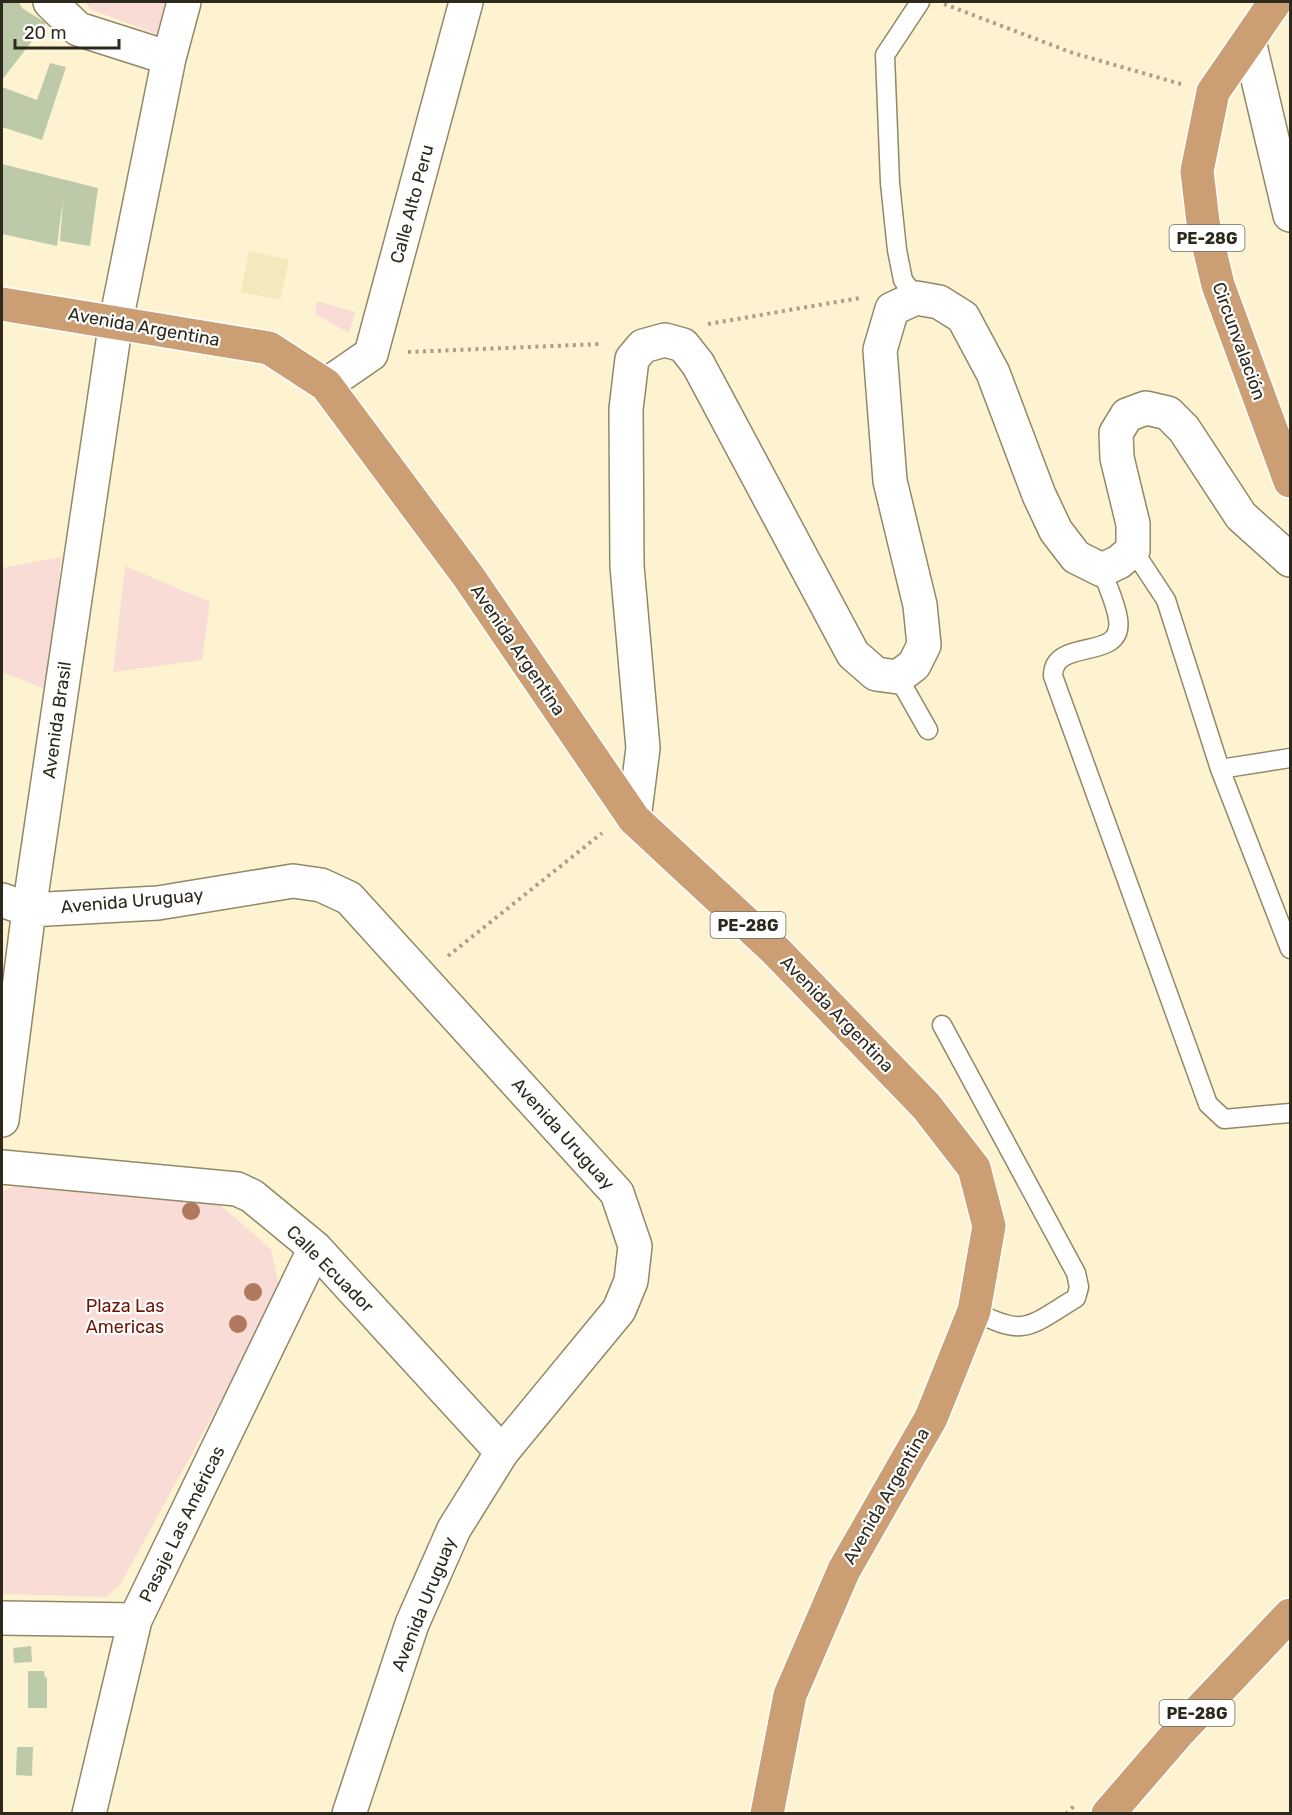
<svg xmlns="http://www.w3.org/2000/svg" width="1292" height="1815" viewBox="0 0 1292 1815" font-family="Rubik,sans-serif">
<rect width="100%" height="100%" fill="#fdf3d0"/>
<path fill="#f4e8bd" d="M249,251L289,260L280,300L241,292Z"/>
<path fill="#f9dcd6" d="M86,2H182L175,30L156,34L90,9Z
M317,301L355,312L349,333L315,314Z
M61,557L48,690L2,672V568Z
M125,566L210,602L202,660L113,672Z
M28,1178L219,1204L271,1249L280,1292L120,1585L106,1597L2,1594V1192Z"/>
<path fill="#bdcaa9" d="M2,2H19L22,8L46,23L2,80Z
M50,63L66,67L42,140L2,127V87L37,100Z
M2,164L98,188L90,246L60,241L63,199L57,246L2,234Z
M31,1646L32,1662L14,1663L13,1648Z
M28,1671H44L45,1678L47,1677V1708H28Z
M17,1747H33L32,1776L16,1775Z"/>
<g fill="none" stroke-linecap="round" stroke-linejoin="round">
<g stroke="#918867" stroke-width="21">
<path id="service" d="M916,298L903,280L897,250L890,183L885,55L920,2
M1133,550L1166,600L1220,769L1290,949
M1102,570C1107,586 1116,603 1118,619C1125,663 1053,636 1053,676L1208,1104L1224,1119L1290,1113
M898,677L928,730
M1220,769L1290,758
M942,1025L1076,1273L1079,1287L1076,1298C1029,1326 1026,1338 974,1311"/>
</g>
<g stroke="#918867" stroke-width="36">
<path id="minor" d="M50,2L78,29L169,58
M1249,41L1290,215
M326,385L371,354L466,2
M634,819L643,748L627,566L626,409L632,359L643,346L665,340L683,345L698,364L853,654L876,674L898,677L914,665L924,645L920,605L890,481L880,350L892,309L916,298L939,302L963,317L993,373L1039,495L1056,531L1076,557L1102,570L1119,562L1133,550V524L1117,458L1116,433L1127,415L1146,408L1168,413L1184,429L1241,516L1290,560
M2,900L29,910L158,903L293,881L321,885L349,898L617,1193L635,1246L631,1281L619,1310L502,1452L454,1529L412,1624L349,1814
M2,1120L29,910L116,321L169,58L184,2
M2,1167L237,1189L252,1196L315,1248L502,1452
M2,1618L135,1620
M89,1814L135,1620L315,1248"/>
</g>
<g stroke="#fff" stroke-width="36">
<path id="trunk" d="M1275,2L1213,92L1197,171L1203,222L1218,285L1290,481
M2,304L269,348L326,385L468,576L634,819L776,951L926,1106L974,1168L989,1226L974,1311L931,1418L844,1570L790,1695L767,1814
M1108,1814L1178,1733L1290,1615"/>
</g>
<path stroke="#a9a187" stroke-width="4" stroke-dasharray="3 4.5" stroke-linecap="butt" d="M944,4L1073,53L1181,84
M708,324L860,298
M408,352L601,344
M448,956L602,833
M1066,1814L1076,1804"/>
<use href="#service" stroke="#fff" stroke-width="18"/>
<use href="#minor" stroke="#fff" stroke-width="33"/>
<use href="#trunk" stroke="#cb9e74" stroke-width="33"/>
</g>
<g fill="#af785f">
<circle cx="191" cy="1211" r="9"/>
<circle cx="253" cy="1292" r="9"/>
<circle cx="238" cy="1324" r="9"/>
</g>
<g text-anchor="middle" stroke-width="4.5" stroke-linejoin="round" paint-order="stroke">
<g fill="#fff" stroke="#6c6960" stroke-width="1.5">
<rect x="1169.5" y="225" width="75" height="26" rx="4.5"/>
<rect x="710.5" y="912" width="75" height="26" rx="4.5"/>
<rect x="1159.5" y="1700" width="75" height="26" rx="4.5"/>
</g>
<g font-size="16" font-weight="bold" fill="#2d291c">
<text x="1207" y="244">PE-28G</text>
<text x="748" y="931">PE-28G</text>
<text x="1197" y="1719">PE-28G</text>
</g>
<g font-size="18" fill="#2d291c" stroke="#fff">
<text transform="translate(412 204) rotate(-75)" y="6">Calle Alto Peru</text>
<text transform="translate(144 327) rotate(10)" y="6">Avenida Argentina</text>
<text transform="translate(1239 341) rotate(70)" y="6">Circunvalación</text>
<text transform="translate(518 650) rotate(56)" y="6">Avenida Argentina</text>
<text transform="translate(57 720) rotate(-82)" y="6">Avenida Brasil</text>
<text transform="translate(132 901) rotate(-5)" y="6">Avenida Uruguay</text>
<text transform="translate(837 1014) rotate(46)" y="6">Avenida Argentina</text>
<text transform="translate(563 1134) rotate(48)" y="6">Avenida Uruguay</text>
<text transform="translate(330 1269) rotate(45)" y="6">Calle Ecuador</text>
<text transform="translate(886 1496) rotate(-60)" y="6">Avenida Argentina</text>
<text transform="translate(182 1524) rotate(-64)" y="6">Pasaje Las Américas</text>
<text transform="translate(424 1604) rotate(-68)" y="6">Avenida Uruguay</text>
</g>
<g font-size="18" fill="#6f1302" stroke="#fff">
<text x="125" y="1312">Plaza Las<tspan x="125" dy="21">Americas</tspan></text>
</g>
</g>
<rect width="1292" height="1815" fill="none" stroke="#2d291c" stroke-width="6"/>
<path d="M15 39v9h104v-9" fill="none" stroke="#2d291c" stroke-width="3"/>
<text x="24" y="39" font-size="18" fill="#2d291c" stroke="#ffffff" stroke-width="4.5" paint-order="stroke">20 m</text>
</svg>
